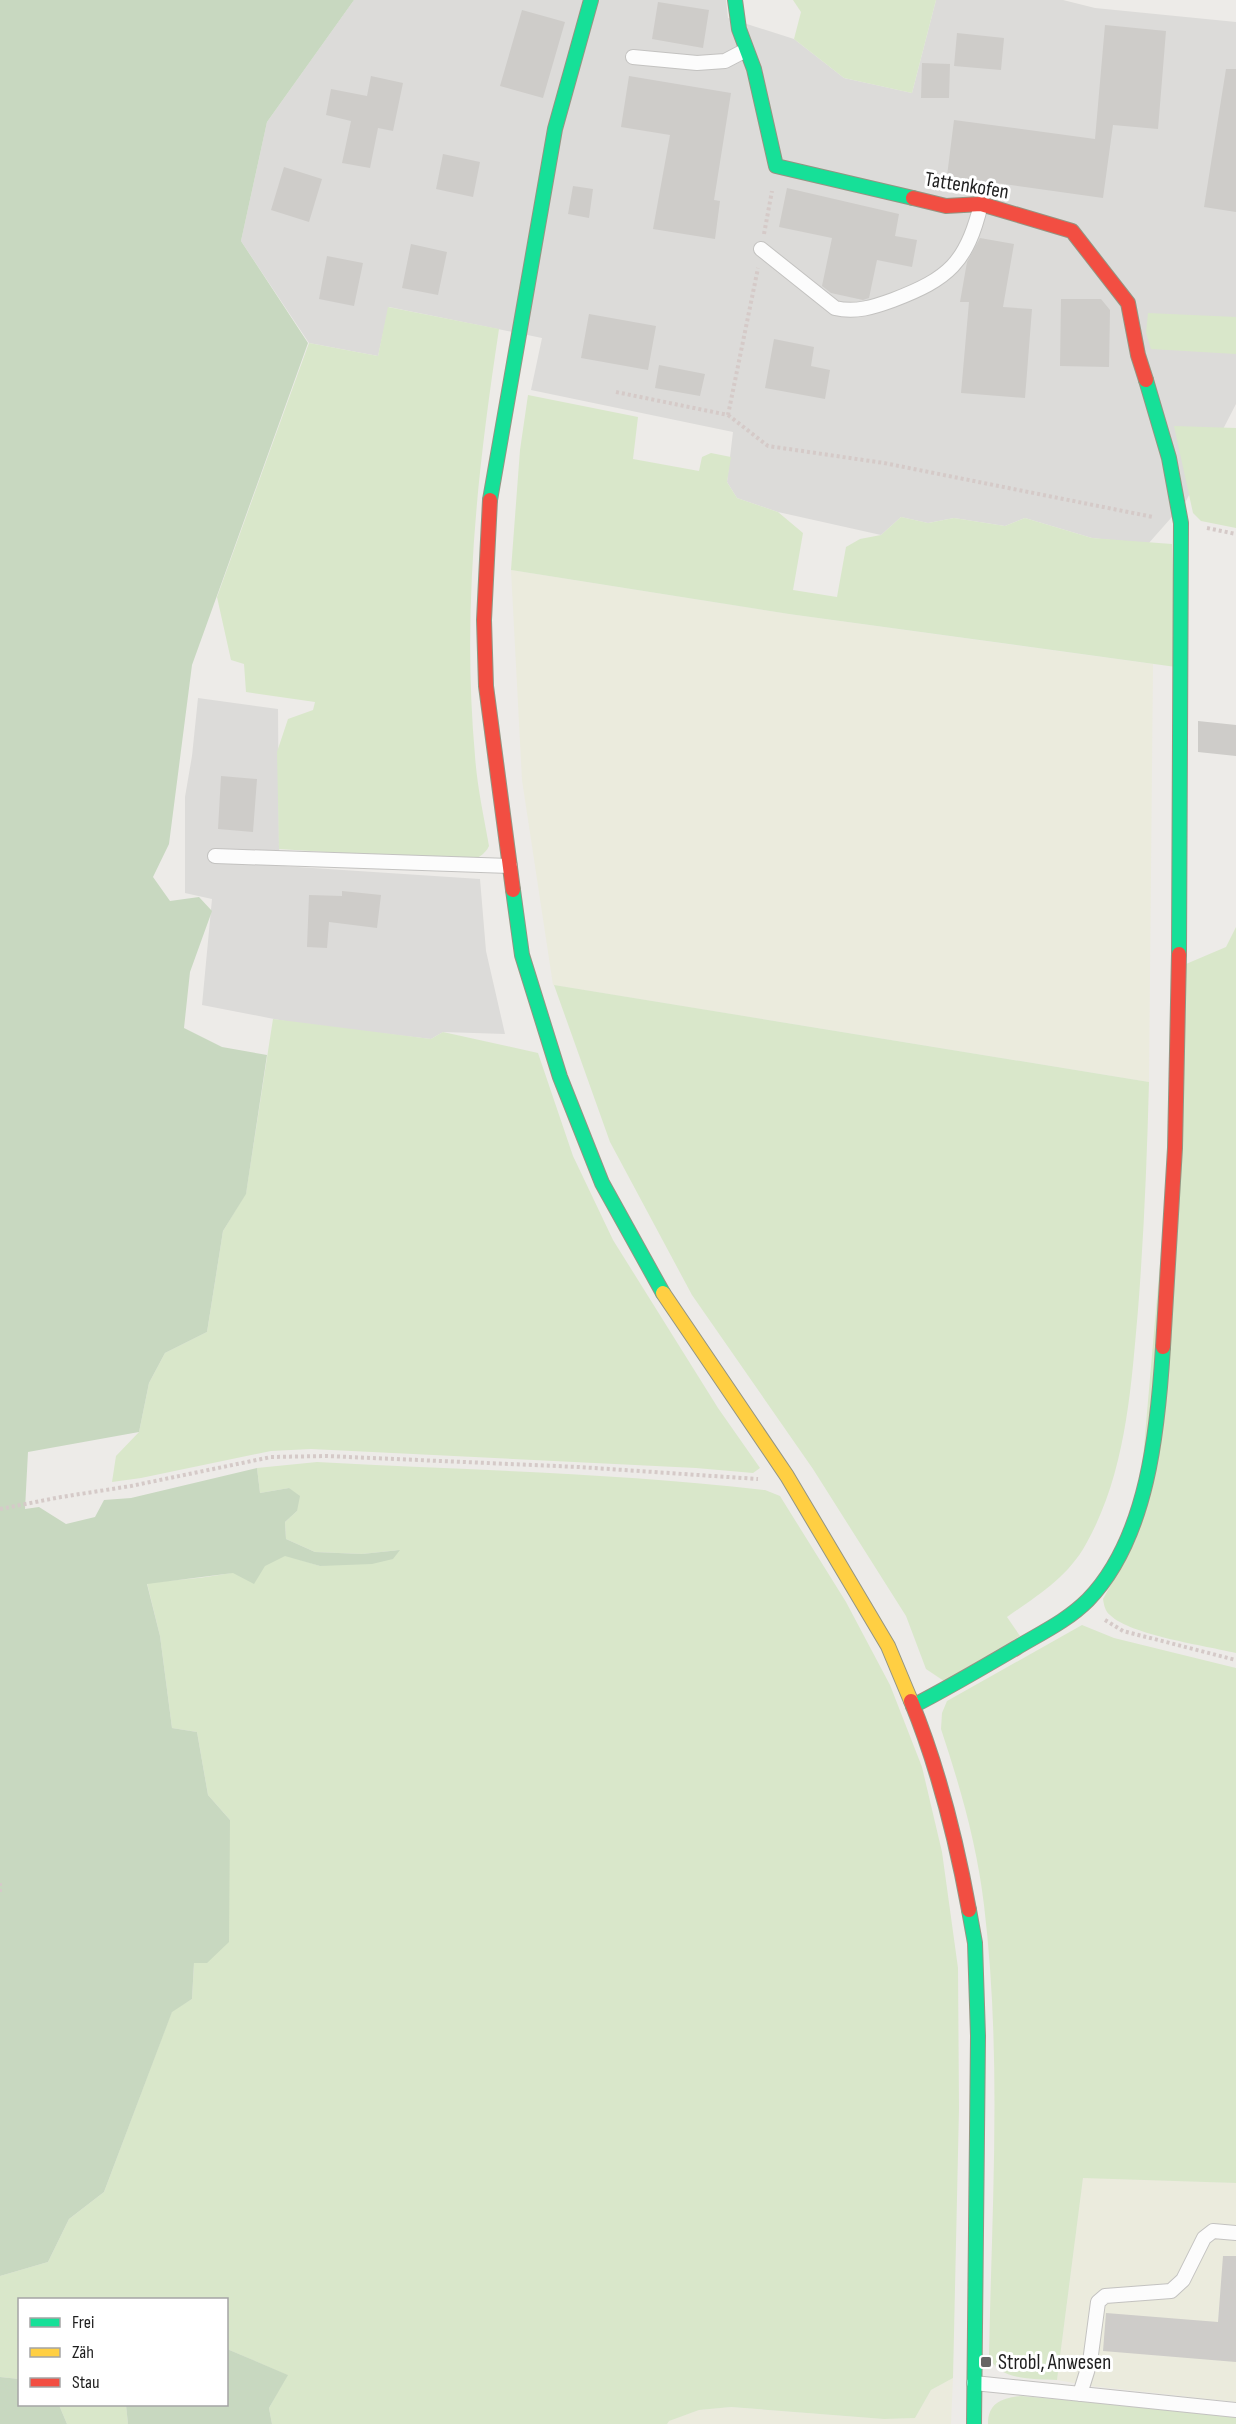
<svg xmlns="http://www.w3.org/2000/svg" width="1236" height="2424" viewBox="0 0 1236 2424" font-family="'Sofia Sans Condensed',sans-serif">
<style>
.residential{fill:#dcdbd9}
.farmland{fill:#ebebdd}
.grass{fill:#d9e7ca}
.forest{fill:#c8d8c0}
.building{fill:#ceccc9}
.lines{fill:none;stroke-linecap:round;stroke-linejoin:round}
.lane-casing{stroke:#c3c2c0;stroke-width:16}
.fast-casing{stroke:#939582;stroke-width:16}
.slow-casing{stroke:#939582;stroke-width:16}
.jam-casing{stroke:#939582;stroke-width:16}
.path{stroke:#d5cac8;stroke-width:4;stroke-dasharray:3 3;stroke-linecap:butt}
.lane{stroke:#fcfcfc;stroke-width:14}
.fast{stroke:#16e098;stroke-width:14}
.slow{stroke:#ffcf43;stroke-width:14}
.jam{stroke:#f24e42;stroke-width:14}
.poi-dot{fill:#676665;stroke:#fff;stroke-width:2}
.labels{text-anchor:middle;stroke-width:6;stroke-linejoin:round;paint-order:stroke}
.street-label{font-size:21px;fill:#1f1f1f;stroke:#fff}
.poi-label{font-size:21px;fill:#1f1f1f;stroke:#fff;text-anchor:start}
</style>
<rect width="100%" height="100%" fill="#edebe8"/>
<path class="residential" d="M354,0H726L728,18L794,39L844,78L912,93L936,0H1063L1095,8L1236,22V404L1186,501L1148,544L1092,538L1025,518L1005,526L954,518L928,523L901,517L881,535L778,512L737,498L727,482L733,432L531,390L542,338L389,307L378,356L309,343L241,241L267,122Z
M198,698L278,709L279,848L282,866L480,879L486,951L505,1034L443,1032L431,1039L300,1024L202,1005L212,899L185,893V797L192,756Z"/>
<path class="farmland" d="M511,570L789,614L1153,664L1149,1082L553,985L522,780Z
M1083,2177L1236,2183V2402L1090,2386L1057,2380Z
M953,2378L951,2424H667L668,2421L699,2410L731,2407L884,2419L915,2418L931,2390Z"/>
<path class="grass" d="M793,0H936L912,93L844,78L794,39L801,12Z
M388,307L499,329C477,474 462,610 475,756C477,786 484,817 489,846C485,855 476,859 468,861L279,849L277,752L288,719L313,710L315,702L246,692L244,664L231,660L217,597L309,343L378,356Z
M1148,313L1236,317V354L1151,349L1146,333Z
M528,395L638,417L633,459L699,471L702,457L711,453L731,457L727,482L737,498L778,512L803,533L793,590L837,597L846,547L860,539L881,535L901,517L928,523L954,518L1005,526L1025,518L1092,538L1172,544L1176,667L789,614L511,570L520,450Z
M1174,426L1236,428V528L1201,521L1193,513Z
M1236,927V1653C1207,1646 1130,1635 1110,1615C1105,1611 1104,1605 1103,1599L1136,1539L1186,964L1226,947Z
M554,985L1149,1082C1147,1158 1144,1234 1138,1310C1131,1389 1126,1473 1086,1544C1068,1577 1037,1596 1007,1617L1020,1636L944,1681L926,1669L906,1616L813,1469L692,1295L610,1142Z
M273,1019L431,1039L443,1032L538,1053L573,1156L613,1240L718,1408L760,1468L753,1473L696,1468L311,1449L271,1451L141,1478L112,1482L116,1456L139,1432L149,1383L165,1353L207,1332L223,1231L246,1193Z
M317,1462C466,1470 616,1473 765,1490L780,1496L846,1602L890,1685L922,1767L942,1852L958,1968L959,2108L953,2378L931,2390L915,2418L884,2419L731,2407L699,2410L669,2421L667,2424H272L269,2408L287,2375L227,2349L226,2300H20L19,2379L0,2377V2276L48,2262L69,2219L104,2192L172,2011L192,1999L194,1963L230,1820L208,1795L197,1732L172,1728L160,1636L147,1583C194,1578 243,1577 285,1555L320,1566L400,1550L362,1554L315,1552L286,1539L285,1522L297,1511L289,1488L260,1493L257,1468Z
M1082,1625L1114,1638L1236,1668V2183L1083,2178L1057,2380C1035,2379 996,2381 989,2355C992,2205 1002,2054 984,1905C977,1845 960,1786 941,1729L942,1713L947,1701Z
M1021,2396L1236,2415V2424H988C988,2403 1002,2398 1021,2396Z
M59,2405H126L128,2424H67Z"/>
<path class="forest" d="M0,0H354L267,122L241,241L308,343L192,665L169,844L153,877L170,901L199,897L212,911L190,972L184,1028L222,1047L267,1055L246,1194L223,1231L207,1332L165,1353L149,1383L139,1432L28,1452L25,1509L39,1507L66,1524L95,1517L104,1500L131,1498L257,1468L260,1493L289,1488L300,1496L297,1511L285,1522L286,1539L315,1552L362,1554L400,1550L393,1559L372,1564L320,1566L285,1556L265,1566L254,1584L233,1573L147,1584L160,1636L172,1728L197,1732L208,1795L230,1820L229,1942L207,1963H194L192,1999L172,2012L104,2192L69,2219L48,2262L0,2276Z
M227,2349L288,2375L269,2408L272,2424H128L126,2405L226,2404Z
M0,2377L19,2379L20,2404L59,2405L67,2424H0Z"/>
<path class="building" d="M658,2L709,10L703,48L652,39Z
M522,10L565,22L543,98L500,86Z
M1105,25L1166,31L1158,129L1113,125L1103,198L947,176L954,120L1095,139Z
M957,33L1004,38L1001,70L954,66Z
M922,63L950,64L949,98H921Z
M1226,69H1236V212L1204,207Z
M371,76L403,83L393,131L378,128L370,168L342,163L351,121L326,115L331,89L367,96Z
M629,76L731,93L714,200L720,201L715,239L653,229L670,135L621,127Z
M443,154L480,162L473,197L436,189Z
M284,167L322,179L309,222L271,210Z
M573,186L593,189L589,218L568,214Z
M787,188L899,214L895,236L917,240L912,267L877,260L869,298L863,300L831,293L822,286L832,238L779,227Z
M980,238L1014,244L1003,307L1032,309L1025,398L961,393L969,302H960L967,262Z
M411,244L447,252L438,295L402,288Z
M327,256L363,263L354,306L319,299Z
M1061,299H1101L1110,310L1109,367L1060,366Z
M589,314L656,326L648,370L581,358Z
M774,339L814,347L811,366L830,370L825,399L765,388Z
M659,365L705,374L700,396L655,388Z
M1198,721L1236,725V756L1198,752Z
M221,776L257,779L253,832L218,829Z
M342,891L381,895L377,928L329,922L327,948L307,947L309,895L342,896Z
M1223,2256H1236V2362L1103,2351L1106,2313L1218,2322Z"/>
<g class="lines">
<g class="lane-casing">
<path id="lane" d="M633,57L697,63L725,61L746,50
M761,249L835,308C855,313 874,307 893,300C948,279 967,263 981,204
M215,856L510,866
M974,2383L1236,2410
M1080,2394L1090,2362L1098,2302L1105,2296L1171,2291L1183,2280L1204,2238L1213,2231L1236,2233"/>
</g>
<g class="fast-casing">
<path id="fast" d="M735,0L739,29L754,69L776,166L913,198
M1146,380L1169,458L1181,523L1179,954
M490,500L555,129L591,0
M513,890L522,955L560,1077L602,1183L663,1293
M913,1706C948,1688 982,1668 1016,1648C1041,1633 1067,1621 1088,1600C1148,1538 1158,1429 1163,1347
M969,1910L975,1943L978,2036L974,2424"/>
</g>
<g class="slow-casing">
<path id="slow" d="M663,1293L787,1476L888,1646L911,1701"/>
</g>
<g class="jam-casing">
<path id="jam" d="M913,198L946,206L981,204L1072,231L1128,303L1138,355L1146,380
M490,500L484,620L486,686L513,890
M1163,1347L1175,1148L1179,954
M911,1701C939,1769 956,1839 969,1910"/>
</g>
<path class="path" d="M764,234L772,191
M616,392L728,415L758,268
M728,415L768,446L884,463L1153,517
M1207,528L1236,534
M0,1509L61,1497L131,1486L271,1457L326,1456L579,1467L758,1479
M1105,1620L1123,1631L1236,1660
M0,1883V1894"/>
<use href="#lane" class="lane"/>
<use href="#fast" class="fast"/>
<use href="#slow" class="slow"/>
<use href="#jam" class="jam"/>
</g>
<rect class="poi-dot" x="980" y="2356" width="12" height="12" rx="3"/>
<g class="labels">
<g class="street-label">
<text transform="translate(967 185) rotate(9)" y="7">Tattenkofen</text>
</g>
<g class="poi-label">
<text x="998" y="2369">Strobl, Anwesen</text>
</g>
</g>
<rect x="18" y="2298" width="210" height="108" fill="#ffffff" stroke="#a5a5a5" stroke-width="1.5"/>
<rect x="30" y="2318" width="30" height="9" fill="#16e098" stroke="#a5a5a5" stroke-width="1.5"/>
<text x="72" y="2328" font-size="18" fill="#1f1f1f">Frei</text>
<rect x="30" y="2348" width="30" height="9" fill="#ffcf43" stroke="#a5a5a5" stroke-width="1.5"/>
<text x="72" y="2358" font-size="18" fill="#1f1f1f">Zäh</text>
<rect x="30" y="2378" width="30" height="9" fill="#f24e42" stroke="#a5a5a5" stroke-width="1.5"/>
<text x="72" y="2388" font-size="18" fill="#1f1f1f">Stau</text>
</svg>
